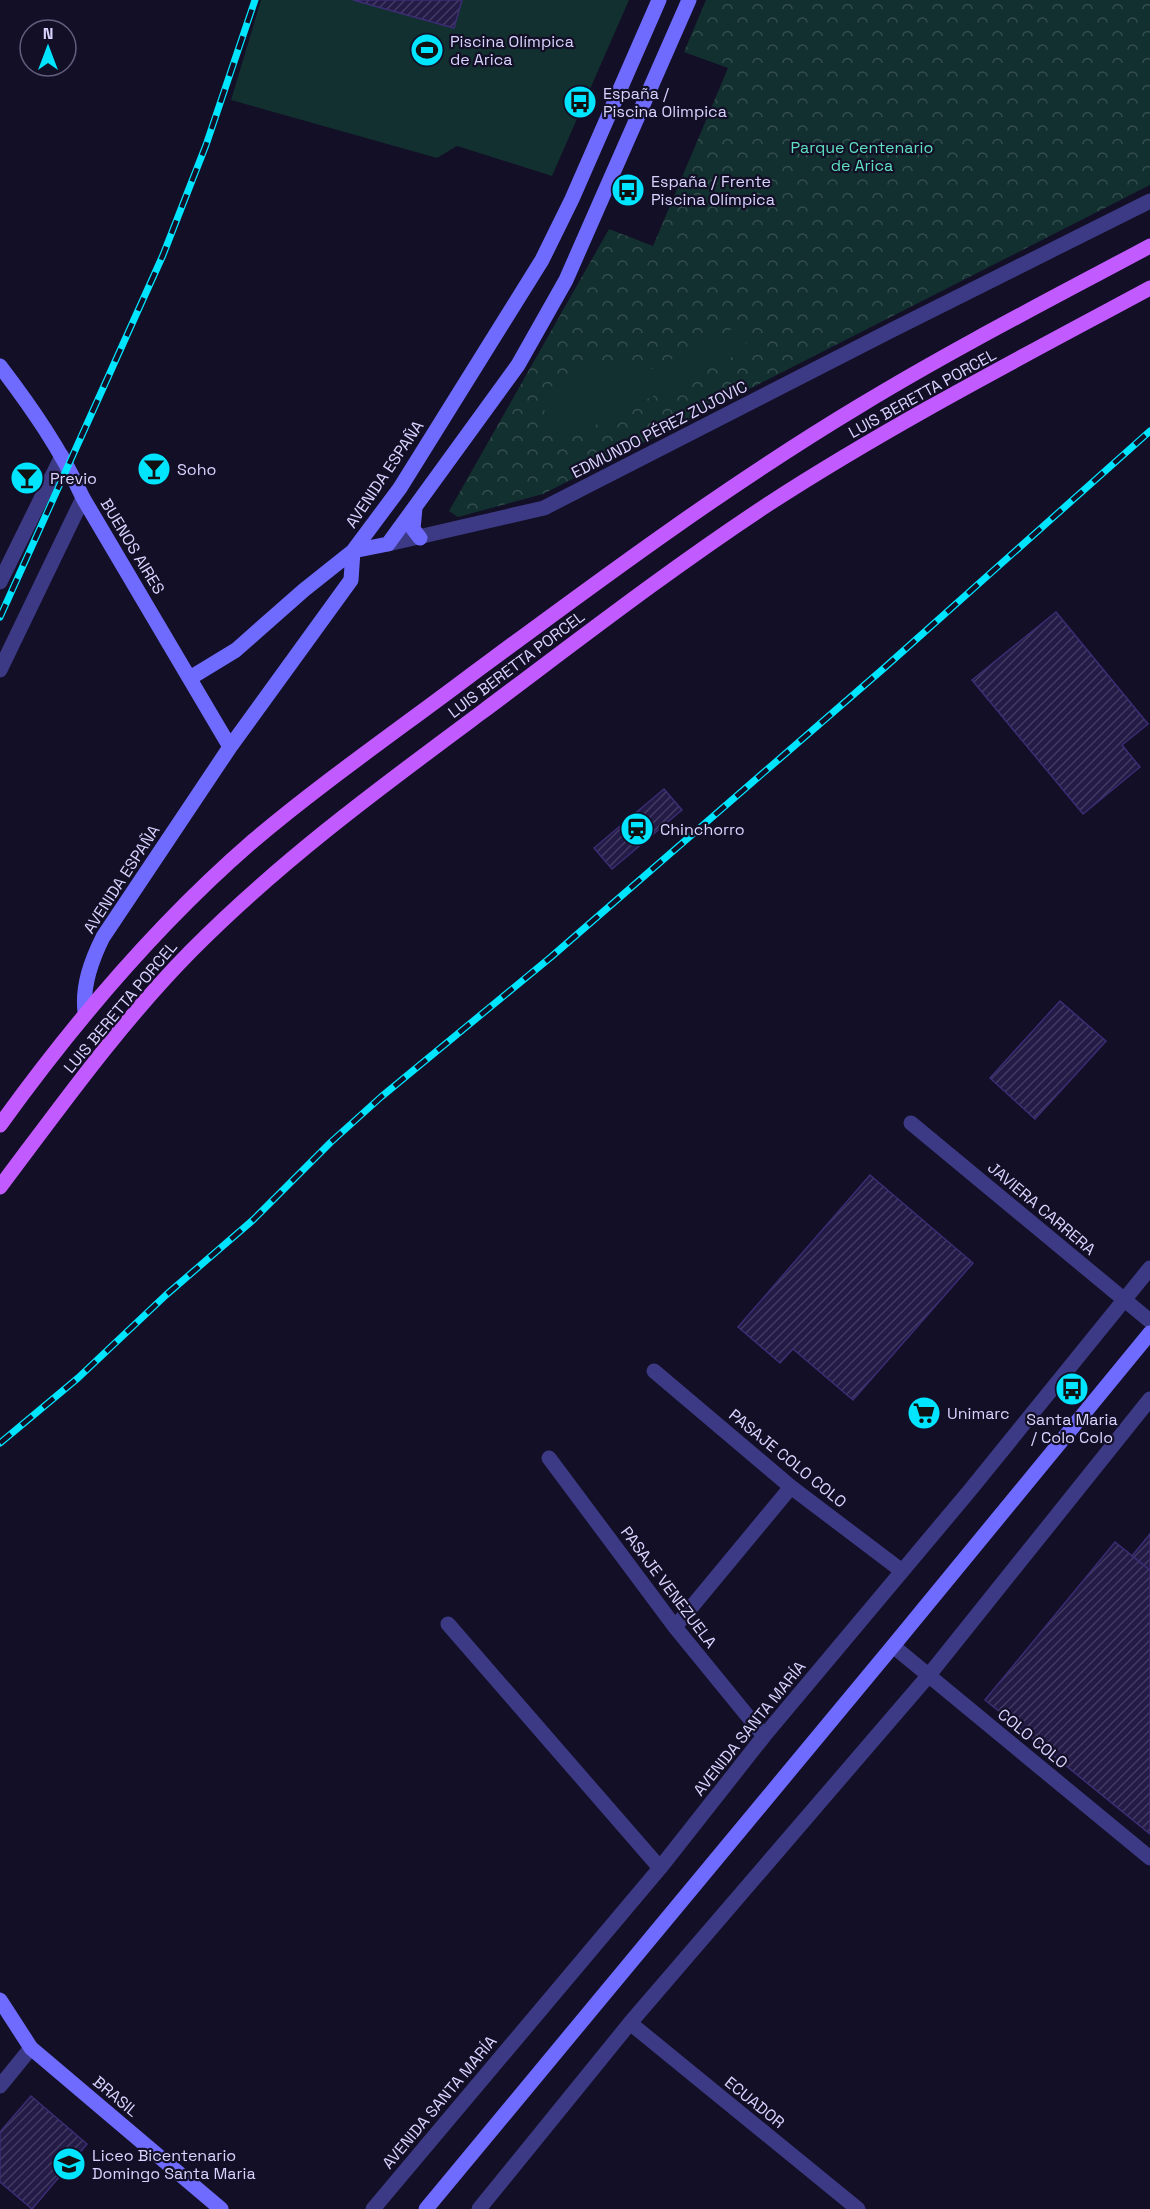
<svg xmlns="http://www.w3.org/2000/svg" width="1150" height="2209" viewBox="0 0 1150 2209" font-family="'Space Grotesk',sans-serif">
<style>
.park{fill:url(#park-crowns)}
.pitch{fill:#12302f}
.building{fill:url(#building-hatch);stroke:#3b2d73;stroke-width:1.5}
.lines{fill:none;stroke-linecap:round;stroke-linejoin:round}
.street{stroke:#3d3a85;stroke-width:15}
.secondary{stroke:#6f6bff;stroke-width:15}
.primary{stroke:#c25bff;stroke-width:15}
.rail-casing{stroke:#00e5ff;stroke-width:7}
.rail{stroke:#130f26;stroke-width:4.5;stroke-dasharray:14;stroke-linecap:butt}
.labels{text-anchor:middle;stroke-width:4.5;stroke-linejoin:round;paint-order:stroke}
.poi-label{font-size:16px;fill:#d9d4ff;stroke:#130f26;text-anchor:start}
.park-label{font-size:16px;fill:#5fe0c0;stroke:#130f26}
.street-label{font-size:16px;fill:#d9d4ff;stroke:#130f26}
</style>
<defs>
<pattern id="park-crowns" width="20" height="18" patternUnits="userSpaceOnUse" patternTransform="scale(1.5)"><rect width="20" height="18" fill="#12302f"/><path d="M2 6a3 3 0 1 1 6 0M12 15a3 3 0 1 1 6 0" fill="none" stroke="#344d4e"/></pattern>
<pattern id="building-hatch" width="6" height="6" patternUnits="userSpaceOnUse" patternTransform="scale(1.5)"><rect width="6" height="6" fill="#241b47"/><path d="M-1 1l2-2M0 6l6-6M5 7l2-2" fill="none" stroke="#433b63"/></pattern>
</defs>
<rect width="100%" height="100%" fill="#130f26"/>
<path class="park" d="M706,0H1150V185L543,494L458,517L449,511L609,229L653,246L728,68L684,52Z"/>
<path class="pitch" d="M261,0H629L552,176L457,146L437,158L231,100Z
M734,328L750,348L561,442L538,398L542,391L596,365L652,369Z"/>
<path class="building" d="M353,0H462L454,28Z
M1056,612L1148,724L1122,745L1140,767L1083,814L972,680Z
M664,789L682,810L612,869L594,848Z
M1060,1001L1106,1041L1035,1119L990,1078Z
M870,1175L973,1263L853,1400L793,1349L780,1363L738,1327Z
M1150,1534V1570L1132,1556Z
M1115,1542L1150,1570V1834L985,1700Z
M31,2096L87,2144L32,2209L0,2182V2132Z"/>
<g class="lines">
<path class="street" d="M388,544L544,508L892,330L1150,201
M0,582L62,456
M0,670L83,498
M911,1123L1150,1321
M654,1371L791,1487L902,1571
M549,1458L675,1627L764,1736
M448,1624L660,1868
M675,1627L791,1487
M893,1646L1150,1858
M630,2023L858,2209
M0,2086L31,2048
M373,2209L660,1868L764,1736L971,1489L1150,1268
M479,2209L630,2023L929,1675L1150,1399"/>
<path class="secondary" d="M0,366C32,408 61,450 83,498L230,747
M415,508L413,529L420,538
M190,678L236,650L304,590L353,551L388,544L518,365L566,280L689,0
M85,1012C82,986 91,961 103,937L230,747L351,580L353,551L400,488L542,260L572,199L659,0
M0,2000L31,2048L221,2209
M426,2209L893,1646L1150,1333"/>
<path class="primary" d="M0,1125C75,1021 156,925 253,841C324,781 401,728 475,672C601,579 726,486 861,405C955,348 1053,298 1150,246
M0,1187C61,1106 120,1023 191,951C280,861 381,787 482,712C577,641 671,568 770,503C892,424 1022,357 1150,288"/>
<g class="rail-casing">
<path id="rail" d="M0,617L163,255L206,145L255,0
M0,1443L78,1378L166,1295L253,1220L331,1142L381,1097L551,957L883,669L1150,431"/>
</g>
<use href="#rail" class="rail"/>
</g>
<defs>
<g id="stadium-disc" transform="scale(1.725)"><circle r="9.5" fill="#00e5ff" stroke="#130f26"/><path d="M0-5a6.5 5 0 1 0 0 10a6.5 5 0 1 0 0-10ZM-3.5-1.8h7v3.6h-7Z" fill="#111"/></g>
<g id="bus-disc" transform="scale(1.725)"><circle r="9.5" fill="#00e5ff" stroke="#130f26"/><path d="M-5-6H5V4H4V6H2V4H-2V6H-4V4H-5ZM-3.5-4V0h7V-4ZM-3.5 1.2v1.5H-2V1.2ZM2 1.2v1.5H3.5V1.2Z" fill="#111"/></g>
<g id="bar-disc" transform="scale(1.725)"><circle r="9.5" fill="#00e5ff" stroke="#130f26"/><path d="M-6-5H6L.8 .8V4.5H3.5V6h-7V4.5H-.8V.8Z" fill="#111"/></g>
<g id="station-disc" transform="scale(1.725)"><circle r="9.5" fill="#00e5ff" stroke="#130f26"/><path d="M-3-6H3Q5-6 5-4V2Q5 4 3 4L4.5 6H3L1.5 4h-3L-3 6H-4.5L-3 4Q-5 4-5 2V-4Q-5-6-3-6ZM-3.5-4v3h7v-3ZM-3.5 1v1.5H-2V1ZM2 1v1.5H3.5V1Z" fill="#111"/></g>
<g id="supermarket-disc" transform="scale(1.725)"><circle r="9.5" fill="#00e5ff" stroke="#130f26"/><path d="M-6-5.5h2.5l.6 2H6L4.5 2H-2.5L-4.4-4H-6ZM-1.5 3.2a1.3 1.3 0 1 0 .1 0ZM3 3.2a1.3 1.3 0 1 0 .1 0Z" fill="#111"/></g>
<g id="school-disc" transform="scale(1.725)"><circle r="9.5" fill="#00e5ff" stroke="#130f26"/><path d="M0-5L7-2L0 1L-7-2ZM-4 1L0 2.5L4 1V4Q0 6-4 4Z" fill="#111"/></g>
</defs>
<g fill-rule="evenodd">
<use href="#stadium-disc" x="427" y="50"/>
<use href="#bus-disc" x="580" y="102"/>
<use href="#bus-disc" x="628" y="190"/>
<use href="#bar-disc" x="154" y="469"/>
<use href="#bar-disc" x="27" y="478"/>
<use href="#station-disc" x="637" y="829"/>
<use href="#bus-disc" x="1072" y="1389"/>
<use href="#supermarket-disc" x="924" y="1413"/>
<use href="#school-disc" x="69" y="2164"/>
</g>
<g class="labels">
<g class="poi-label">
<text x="450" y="47">Piscina Olímpica<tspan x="450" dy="18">de Arica</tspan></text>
<text x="603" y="99">España /<tspan x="603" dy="18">Piscina Olimpica</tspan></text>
<text x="651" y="187">España / Frente<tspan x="651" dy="18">Piscina Olímpica</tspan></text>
<text x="177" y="475">Soho</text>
<text x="50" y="484">Previo</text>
<text x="660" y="835">Chinchorro</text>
<text x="947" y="1419">Unimarc</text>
<text x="1072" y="1425" text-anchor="middle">Santa Maria<tspan x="1072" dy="18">/ Colo Colo</tspan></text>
<text x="92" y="2161">Liceo Bicentenario<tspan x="92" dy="18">Domingo Santa Maria</tspan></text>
</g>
<g class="park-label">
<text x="862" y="153">Parque Centenario<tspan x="862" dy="18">de Arica</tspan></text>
</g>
<g class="street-label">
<text transform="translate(922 393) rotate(-29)" y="6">LUIS BERETTA PORCEL</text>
<text transform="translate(659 429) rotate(-27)" y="6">EDMUNDO PÉREZ ZUJOVIC</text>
<text transform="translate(384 474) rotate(-56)" y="6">AVENIDA ESPAÑA</text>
<text transform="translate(133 546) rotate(59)" y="6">BUENOS AIRES</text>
<text transform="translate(516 664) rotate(-37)" y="6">LUIS BERETTA PORCEL</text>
<text transform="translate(121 879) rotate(-57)" y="6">AVENIDA ESPAÑA</text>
<text transform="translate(120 1007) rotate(-50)" y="6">LUIS BERETTA PORCEL</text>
<text transform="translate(1042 1208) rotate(40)" y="6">JAVIERA CARRERA</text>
<text transform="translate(788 1458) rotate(39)" y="6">PASAJE COLO COLO</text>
<text transform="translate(669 1587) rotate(53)" y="6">PASAJE VENEZUELA</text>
<text transform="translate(749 1728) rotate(-51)" y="6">AVENIDA SANTA MARÍA</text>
<text transform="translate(1033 1738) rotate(39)" y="6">COLO COLO</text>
<text transform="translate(116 2096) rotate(40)" y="6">BRASIL</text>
<text transform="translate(439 2102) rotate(-50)" y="6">AVENIDA SANTA MARÍA</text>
<text transform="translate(755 2102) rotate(39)" y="6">ECUADOR</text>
</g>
</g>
<g transform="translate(48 48)"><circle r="28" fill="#130f26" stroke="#625e7d" stroke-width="1.5"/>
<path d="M0-4.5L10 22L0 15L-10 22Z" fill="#00e5ff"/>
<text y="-9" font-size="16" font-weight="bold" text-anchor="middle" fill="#d9d4ff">N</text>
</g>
</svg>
